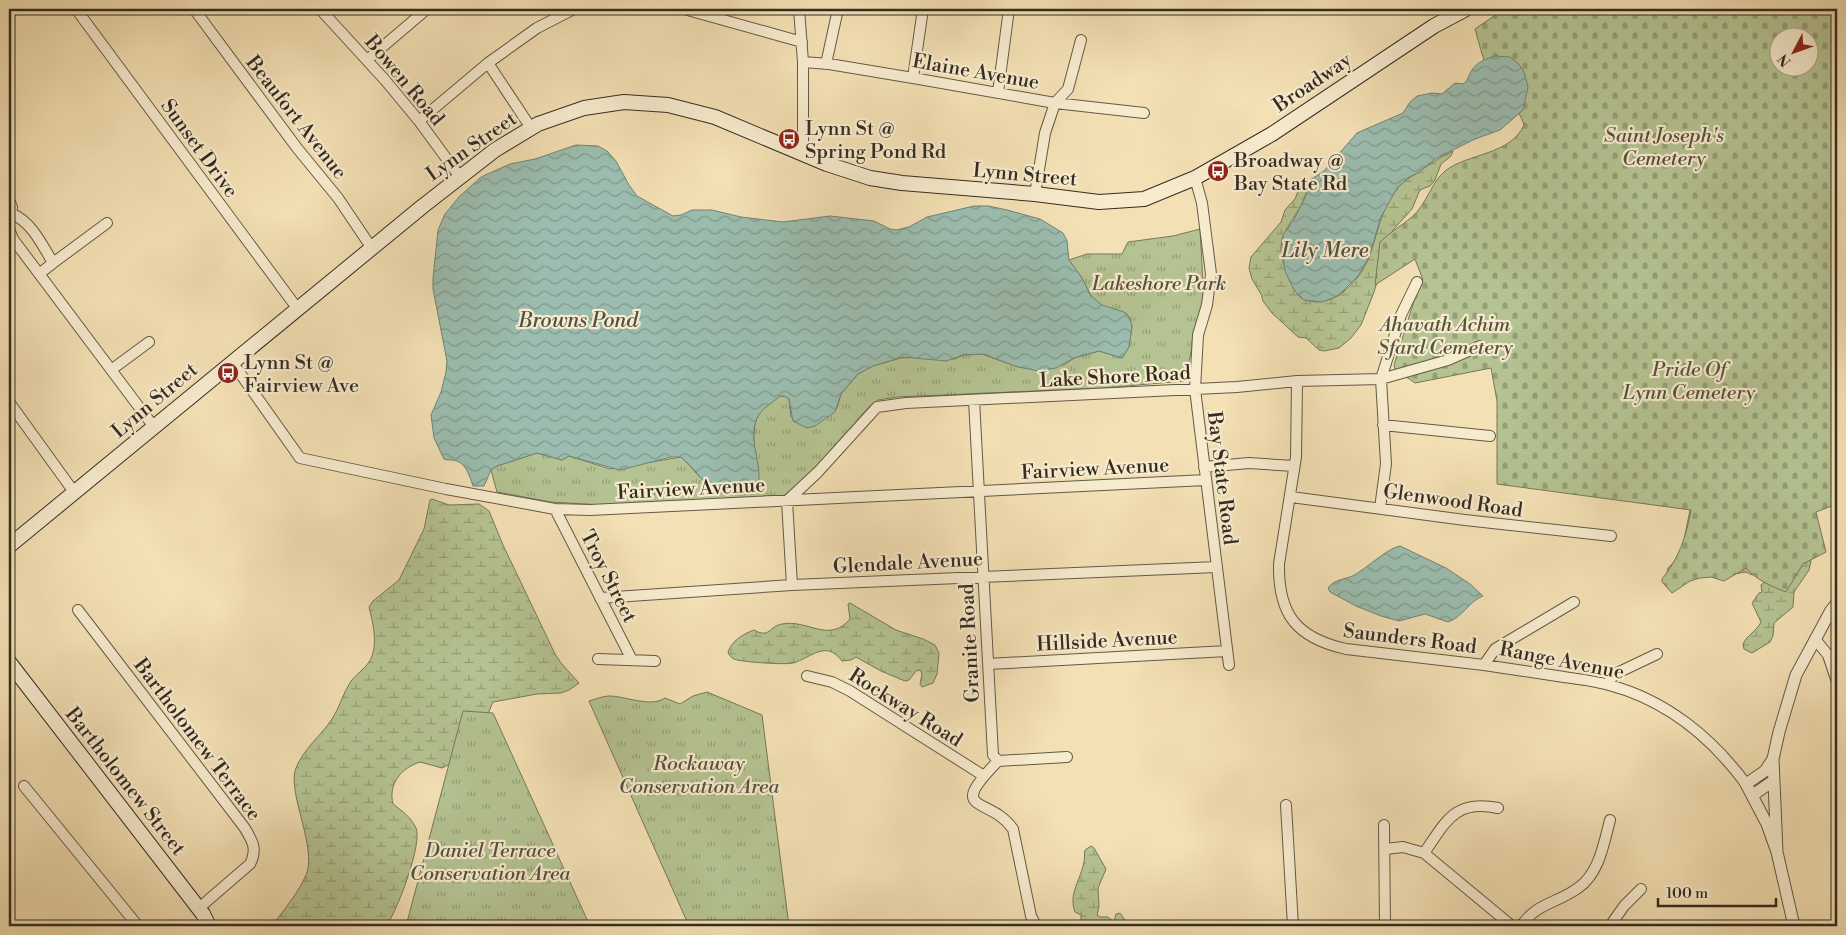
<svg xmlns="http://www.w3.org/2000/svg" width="1846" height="935" viewBox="0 0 1846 935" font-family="'Libre Bodoni',serif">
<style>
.wetland{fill:url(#wetland-marsh);stroke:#75785a}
.cemetery{fill:url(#cemetery-stones);stroke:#75785a;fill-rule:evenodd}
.park{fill:url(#park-tufts);stroke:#75785a}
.water{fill:url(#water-waves);stroke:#728376}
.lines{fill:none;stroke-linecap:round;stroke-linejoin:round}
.minor-casing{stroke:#645946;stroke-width:12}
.tertiary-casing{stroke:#645946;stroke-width:13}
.secondary-casing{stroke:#352c21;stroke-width:16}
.minor{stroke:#f7ebce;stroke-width:10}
.tertiary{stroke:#f7ebce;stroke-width:11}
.secondary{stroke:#f7ebce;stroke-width:14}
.labels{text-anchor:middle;stroke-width:4.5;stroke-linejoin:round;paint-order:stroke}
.street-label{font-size:20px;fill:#352c21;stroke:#f7ebce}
.poi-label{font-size:20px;fill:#352c21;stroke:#f7ebce;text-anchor:start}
.park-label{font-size:20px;font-style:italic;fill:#55523d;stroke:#f7ebce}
.water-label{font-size:21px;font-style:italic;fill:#4e5044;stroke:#f7ebce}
</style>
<defs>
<pattern id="wetland-marsh" width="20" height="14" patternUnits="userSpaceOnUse" patternTransform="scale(1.25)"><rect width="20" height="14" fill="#b5c392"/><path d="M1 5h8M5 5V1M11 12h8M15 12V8" fill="none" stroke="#949f77"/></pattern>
<pattern id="cemetery-stones" width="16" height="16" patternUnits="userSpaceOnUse" patternTransform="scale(1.25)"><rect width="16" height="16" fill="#b5c392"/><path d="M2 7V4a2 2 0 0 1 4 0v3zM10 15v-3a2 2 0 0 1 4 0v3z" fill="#949f77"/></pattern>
<pattern id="park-tufts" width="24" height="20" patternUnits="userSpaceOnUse" patternTransform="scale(1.25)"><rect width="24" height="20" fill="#b5c392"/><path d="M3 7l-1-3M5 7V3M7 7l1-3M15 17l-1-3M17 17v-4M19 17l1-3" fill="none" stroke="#949f77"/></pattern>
<pattern id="water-waves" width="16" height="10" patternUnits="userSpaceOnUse" patternTransform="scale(1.25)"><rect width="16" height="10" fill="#9bbdaf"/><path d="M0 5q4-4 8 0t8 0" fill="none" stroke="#7f9a8e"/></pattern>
</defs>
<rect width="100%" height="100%" fill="#f3e0b4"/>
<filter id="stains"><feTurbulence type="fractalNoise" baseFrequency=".004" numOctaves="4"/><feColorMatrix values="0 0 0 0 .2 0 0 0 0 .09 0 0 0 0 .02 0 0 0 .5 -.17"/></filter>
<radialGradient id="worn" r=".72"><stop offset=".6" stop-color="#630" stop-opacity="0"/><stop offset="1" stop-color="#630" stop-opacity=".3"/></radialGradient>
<path class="wetland" d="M1453,151L1451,156L1441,164L1435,180L1430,186L1422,189L1419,192L1412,209L1393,230L1374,292L1361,325L1351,338L1339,348L1324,351L1319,350L1306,338L1298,337L1272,313L1263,301L1261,294L1252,279L1249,268L1251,257L1281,222L1285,210L1295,199L1300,186L1307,182C1308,202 1292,217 1284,234C1275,251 1289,284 1301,298C1329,313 1360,282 1369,257C1378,233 1380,212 1396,190C1402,181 1412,177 1420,171C1431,163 1441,157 1453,151Z
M432,499L449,505L479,504L489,511L503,545L555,654L561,663L579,683L569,690L561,693L537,694L493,702L480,732L452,763L442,768L420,762C401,768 388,784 393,804C403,812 410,816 416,828C423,843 396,914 386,926H272C282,912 305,885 308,868C313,839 287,789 296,768C304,748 321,736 332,719C340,707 343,693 351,681C356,674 364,670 369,662C379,647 373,623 369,607L373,601L399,580L424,529L430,500Z
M1690,510L1809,558L1811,561L1809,570L1794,592L1793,607L1774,623L1773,636L1770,642L1752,653L1744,649L1743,644C1747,635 1757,631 1761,622L1752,603L1759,593L1762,592L1761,585L1764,582L1755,574L1752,575L1746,572L1734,574L1667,573L1668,568L1681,555Z
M850,603L896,630L923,639L935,645L939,653L937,674L933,683L922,687L920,684L922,674L920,670L916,671L909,680L905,681L881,671L856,657L851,660L842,661C826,639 811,658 793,663C786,665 740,662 734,659C731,657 730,656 728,653C730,642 743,634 754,630C770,639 769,626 782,624C808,619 829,644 850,619L848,604Z
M1091,846L1094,848L1106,869L1098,888L1099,906L1097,915L1100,917H1108L1114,922L1116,914L1120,913L1129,926H1084L1081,923V915L1075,912C1068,894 1081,879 1084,862C1085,858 1084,854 1085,850Z"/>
<path class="cemetery" d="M1504,9H1837V504L1816,512L1826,552L1803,564L1786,592C1770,586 1757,580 1746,568L1724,581L1711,577L1700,578L1690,581L1672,593L1662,582V579C1679,558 1686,537 1691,510L1497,484V401L1491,368L1415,383L1395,369L1394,365L1414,301L1423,280L1415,259L1375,285L1380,242C1390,232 1403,225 1413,216C1427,203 1431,183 1445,171C1468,153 1511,155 1524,125C1519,106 1502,97 1492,81C1486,70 1479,43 1475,29ZM1778,38H1808V68H1778Z"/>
<path class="park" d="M1200,229L1204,300L1184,381L1103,388L897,397L878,400L868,408C845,433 808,485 779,498L601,505L551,502L497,492L491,470L497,466L537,453L562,460L569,456L610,469L681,457C692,467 708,490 722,493C728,495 736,493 742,491C749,490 754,488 759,483C757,463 747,426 762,410C766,405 774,401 780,396H784L789,399L791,417L822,421L837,408L841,394L858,374L873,366L904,357L955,359L963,355L982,354L1018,367L1064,365L1074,358L1099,351L1122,358L1129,347L1132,326L1129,317L1126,313L1102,306L1095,300L1091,296L1082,278L1069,260L1087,254H1122L1128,242L1173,236Z
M707,692L762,715L789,926H689L589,701C596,699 603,696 609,696C626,696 650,708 665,698L680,704L693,696Z
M463,711L493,713L590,926H406Z"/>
<path class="water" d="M1496,56L1510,57L1518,63L1524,72L1528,87L1523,110L1500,130L1475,139L1435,159L1418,173L1409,177L1397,188L1381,217L1369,257L1358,276L1338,296L1322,302L1304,300L1294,290L1285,271L1282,249L1283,235L1293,221L1307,194V182L1324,171L1357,133L1403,113L1410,102L1417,96L1432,93L1442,94L1455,83L1463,84C1469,80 1468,75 1472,70C1477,62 1487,58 1496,56Z
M576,145L598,146L607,151L616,161L629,185L637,196L673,216L681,215L692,210H712L741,217L783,222L830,216L874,221L890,229L896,230L909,227L927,217L974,206H989L1007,210L1040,219L1063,233L1067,241L1069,260L1082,278L1091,296L1102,305L1124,312L1129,317L1132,326L1129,347L1122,358L1099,351L1074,358L1056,368L1039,371L1018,367L982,354L964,355L946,361L903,357L873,366L858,374L841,394L835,412L815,426L807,428L793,421L789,399L784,396H780C770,405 758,410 755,424C750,442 760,460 759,478C759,486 754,488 747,490C709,501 705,477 681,457H671L620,470L569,456L562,460L558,459L537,453L497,466L491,470L484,486H473C470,477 466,464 457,461C452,459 449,461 444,459L434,438L431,415L441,392L446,372L447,361L433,289V278L438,230L445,214L459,197L481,177L510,164L535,159Z
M1400,546L1446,568L1470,584L1483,596C1469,601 1463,617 1448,622L1425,614L1399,621L1381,616L1356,606L1330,592L1328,588C1335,578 1347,580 1356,574C1368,567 1388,548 1400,546Z"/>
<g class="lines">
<g class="minor-casing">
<path id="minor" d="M76,9L297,308
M194,9L297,148L338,198L371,247
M320,9L385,80L419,121L460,177
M684,9L802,42
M799,9L803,62V153
M367,60L427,9
M803,62L829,64L913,78L1055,103L1144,113
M488,63L531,128
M826,64L838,9
M913,78L923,9
M998,92L1009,9
M419,121L488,63L537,28L574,9H578
M1195,178L1202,203L1211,274L1207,305L1198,335L1195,389L1229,665
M1035,194L1045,133L1055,103L1068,89L1081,40
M9,200L12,207L10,219
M12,214C31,221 43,246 53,263L39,274
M9,229L13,239L154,427
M53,263L107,223
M232,362L300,458L446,489L555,509L590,510L1206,480
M111,370L149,342
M1297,381L1296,457L1279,564C1278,615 1297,638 1346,649L1484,665L1495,649L1574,602
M974,400L993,755L998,761C945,815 989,795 1013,829L1031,916L1036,926
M9,402L74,492
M1383,425L1490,436
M1204,467L1249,463L1294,466
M1291,497L1465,520L1611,536
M1380,508L1386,464L1381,379L1401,315L1417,282
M555,509L632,660
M792,585L787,501L818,472L877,407L906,403L1237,387L1297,381L1381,379L1448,360L1480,346
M600,598L792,585L1217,567
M78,610L244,827C252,840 258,849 250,864L199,908
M1815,639L1828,655L1837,682
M598,659L655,661
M988,664L1227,651
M1484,665C1511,669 1537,673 1564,677C1579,679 1595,681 1609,685C1666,700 1712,738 1746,784
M807,676L832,682L850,691L984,776
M1607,684L1615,674L1657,654
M998,761L1067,757
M24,786L138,926
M1286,805L1293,926
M1384,825L1385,926
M1385,849L1403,847L1424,853L1512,926
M1424,853C1446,822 1454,799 1498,808
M1521,926C1538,902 1556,904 1578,888C1599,874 1604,843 1610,820
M1610,926L1624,906L1641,889"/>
</g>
<g class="tertiary-casing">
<path id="tertiary" d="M1773,759L1765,771L1746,784L1767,824L1777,852L1794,926
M1753,795L1773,781
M1777,852L1773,759L1779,732L1796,675L1830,612L1837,603"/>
</g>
<g class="secondary-casing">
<path id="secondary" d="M9,546L423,206L495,150L538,124L584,108L624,102L668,105L715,117L827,164L870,178L902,183L1035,194L1099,202L1144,199L1195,178L1272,134L1434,26L1466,9
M9,662L203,914L209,926"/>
</g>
<use href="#minor" class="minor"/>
<use href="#tertiary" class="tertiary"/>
<use href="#secondary" class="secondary"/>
</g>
<defs>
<g id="bus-disc" transform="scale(1.125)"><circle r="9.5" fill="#8f2418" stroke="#f7ebce"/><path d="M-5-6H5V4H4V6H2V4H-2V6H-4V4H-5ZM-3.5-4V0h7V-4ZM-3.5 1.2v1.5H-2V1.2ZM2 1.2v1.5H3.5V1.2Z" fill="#fff"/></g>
</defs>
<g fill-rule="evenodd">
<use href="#bus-disc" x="789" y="139"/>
<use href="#bus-disc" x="1218" y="171"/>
<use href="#bus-disc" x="228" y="373"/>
</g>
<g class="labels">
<g class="street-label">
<text transform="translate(976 71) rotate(10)" y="7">Elaine Avenue</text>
<text transform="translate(405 80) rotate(50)" y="7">Bowen Road</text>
<text transform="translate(1312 82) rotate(-34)" y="7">Broadway</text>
<text transform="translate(297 117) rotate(52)" y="7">Beaufort Avenue</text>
<text transform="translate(471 146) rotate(-35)" y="7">Lynn Street</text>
<text transform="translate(200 148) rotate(54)" y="7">Sunset Drive</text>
<text transform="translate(1025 174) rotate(5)" y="7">Lynn Street</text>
<text transform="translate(1115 376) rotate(-3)" y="7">Lake Shore Road</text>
<text transform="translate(154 400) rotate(-40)" y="7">Lynn Street</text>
<text transform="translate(1095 468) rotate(-3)" y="7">Fairview Avenue</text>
<text transform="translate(1223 478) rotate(83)" y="7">Bay State Road</text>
<text transform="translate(691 488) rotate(-3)" y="7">Fairview Avenue</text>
<text transform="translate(1453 500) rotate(8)" y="7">Glenwood Road</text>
<text transform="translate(908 562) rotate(-3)" y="7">Glendale Avenue</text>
<text transform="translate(609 576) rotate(63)" y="7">Troy Street</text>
<text transform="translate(1410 638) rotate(7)" y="7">Saunders Road</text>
<text transform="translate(1107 640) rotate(-3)" y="7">Hillside Avenue</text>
<text transform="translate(969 643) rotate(-93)" y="7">Granite Road</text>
<text transform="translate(1562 660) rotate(11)" y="7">Range Avenue</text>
<text transform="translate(906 707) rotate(32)" y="7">Rockway Road</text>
<text transform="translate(198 739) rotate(53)" y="7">Bartholomew Terrace</text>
<text transform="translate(126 781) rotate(52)" y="7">Bartholomew Street</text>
</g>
<g class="poi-label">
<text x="805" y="135">Lynn St @<tspan x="805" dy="23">Spring Pond Rd</tspan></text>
<text x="1234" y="167">Broadway @<tspan x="1234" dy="23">Bay State Rd</tspan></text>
<text x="244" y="369">Lynn St @<tspan x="244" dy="23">Fairview Ave</tspan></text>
</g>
<g class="park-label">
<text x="1664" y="142">Saint Joseph's<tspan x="1664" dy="23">Cemetery</tspan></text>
<text x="1159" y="290">Lakeshore Park</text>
<text x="1445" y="331">Ahavath Achim<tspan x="1445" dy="23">Sfard Cemetery</tspan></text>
<text x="1689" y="376">Pride Of<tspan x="1689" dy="23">Lynn Cemetery</tspan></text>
<text x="699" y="770">Rockaway<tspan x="699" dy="23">Conservation Area</tspan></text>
<text x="490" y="857">Daniel Terrace<tspan x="490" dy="23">Conservation Area</tspan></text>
</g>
<g class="water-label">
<text x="1325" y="257">Lily Mere</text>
<text x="578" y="327">Browns Pond</text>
</g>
</g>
<rect width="1846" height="935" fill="none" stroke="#f3e0b4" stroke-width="30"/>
<rect x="10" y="10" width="1826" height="915" fill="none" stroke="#352c21" stroke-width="2.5"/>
<rect x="15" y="15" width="1816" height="905" fill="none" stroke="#352c21"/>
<g transform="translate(1794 52) rotate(229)"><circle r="24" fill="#f7ebce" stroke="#a99f89"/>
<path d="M0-4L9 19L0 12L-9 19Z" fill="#8f2418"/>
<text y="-8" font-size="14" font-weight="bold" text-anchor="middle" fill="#352c21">N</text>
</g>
<path d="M1658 898v8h118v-8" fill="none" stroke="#352c21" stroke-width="2.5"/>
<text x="1666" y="898" font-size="15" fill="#352c21" stroke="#f7ebce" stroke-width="4" paint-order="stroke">100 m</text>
<rect width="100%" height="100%" filter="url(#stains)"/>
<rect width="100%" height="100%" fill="url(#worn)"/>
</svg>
